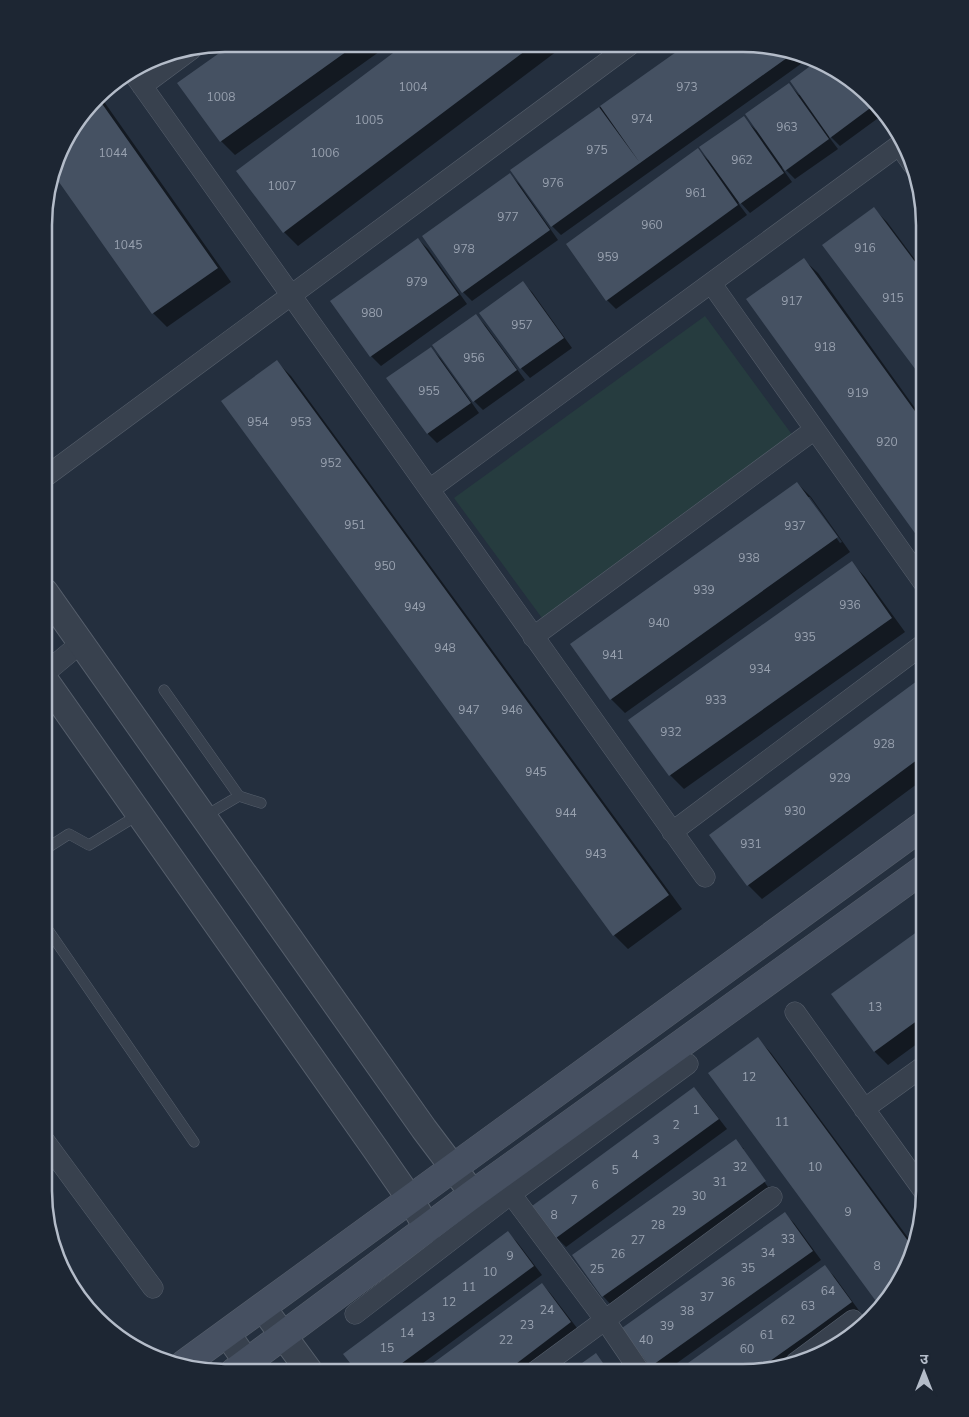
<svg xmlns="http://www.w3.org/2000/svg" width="969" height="1417" viewBox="0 0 969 1417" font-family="'Nunito Sans','Noto Sans Devanagari',sans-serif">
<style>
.green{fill:#263c3f}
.shadow{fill:#0007;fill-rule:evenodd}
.building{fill:#455162}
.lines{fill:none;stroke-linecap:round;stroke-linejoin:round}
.service-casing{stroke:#565f6c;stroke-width:11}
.minor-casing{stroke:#565f6c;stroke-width:21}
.tertiary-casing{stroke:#565f6c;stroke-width:28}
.secondary-casing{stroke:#565f6c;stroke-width:29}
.service{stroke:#38414e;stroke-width:10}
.minor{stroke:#38414e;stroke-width:20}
.tertiary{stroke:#38414e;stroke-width:26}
.secondary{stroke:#465061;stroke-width:28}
.labels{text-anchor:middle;stroke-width:4;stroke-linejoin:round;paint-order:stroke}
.number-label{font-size:12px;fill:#98a1af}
.rim{fill:none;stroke:#b4bcc9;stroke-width:2.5}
</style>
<rect width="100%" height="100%" fill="#242f3e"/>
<path class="green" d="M705,316L793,436L542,618L454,498Z"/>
<path class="shadow" d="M234,44H390L235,155L221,141L179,83Z
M407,44L565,45L298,246L284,232Z
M687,45H768L805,61L561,235L552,226L512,170Z
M854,81L881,116L840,146L830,136L829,137L838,149L795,179L783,167L782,168L792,182L750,213L740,202L738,203L747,215L616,309L607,300L698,150L708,160L743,118L756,130L789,85L799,95Z
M100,96L231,282L167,327L153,313L55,173L68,135Z
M510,175L519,184L558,240L472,301L463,292Z
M873,208L887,222L925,273V380L824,245Z
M418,239L428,249L467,304L381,366L371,356L332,301Z
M804,260L818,273L925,422V544L748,300Z
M523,283L532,292L572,348L530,378L521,368Z
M476,316L485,325L525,380L483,410L474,401Z
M430,348L440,358L479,413L437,443L428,434L388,378Z
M277,362L291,376L682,909L628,949L614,935Z
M797,483L811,497L850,552L625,713L611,699ZM807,497H810L842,542L840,543Z
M852,563L865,577L905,632L684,789L670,775Z
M925,676V778L762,899L748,885L711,835Z
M925,927V1038L888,1065L874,1051Z
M758,1039L771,1053L912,1243L894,1293L882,1307L710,1073Z
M694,1088L703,1098L727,1129L566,1247L557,1238L533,1206Z
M735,1141L744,1149H741L768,1187L770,1186L774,1191L612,1306L603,1296L574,1255Z
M785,1214L794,1223L821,1260L663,1373H658L651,1366Z
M508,1233L517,1242L542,1275L411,1372H358L345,1354Z
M825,1267L834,1276L860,1312L787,1365L744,1373H676Z
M542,1284L551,1294L580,1332L525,1373L423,1372Z
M595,1354L611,1373H570Z"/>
<path class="building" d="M232,44H357L220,142L177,83Z
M405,44L533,45L283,233L236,171Z
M686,45H768L791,55L640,163L600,106Z
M813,64L854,81L873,106L830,138L790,81Z
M789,83L829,139L785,171L745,114Z
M98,98L218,268L152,314L54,175L68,135Z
M599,107L640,163L551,227L510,170Z
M744,116L784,173L740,204L699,147Z
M698,148L738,205L606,301L566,244Z
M510,173L550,230L462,293L422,236Z
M874,207L925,275V382L822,245Z
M418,238L459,295L370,357L330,301Z
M804,258L925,425V547L746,299Z
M523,281L564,338L520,369L479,313Z
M476,314L517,370L473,402L432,345Z
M431,347L471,403L427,434L386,378Z
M277,360L669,895L613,936L221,401Z
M797,482L838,537L610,700L570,644Z
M852,561L892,618L669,776L628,720Z
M925,675V754L747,886L709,835Z
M925,926V1015L874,1052L831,994Z
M758,1037L911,1245L894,1293L881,1308L708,1073Z
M694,1087L719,1119L556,1238L532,1206Z
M925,1124V1144L915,1131Z
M736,1139L766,1181L602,1297L572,1255Z
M785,1212L813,1251L650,1367L622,1328Z
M508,1231L534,1266L390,1372H357L343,1354Z
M825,1265L852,1302L811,1332L756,1371L744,1373H674Z
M542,1283L571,1322L504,1373L421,1372Z
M596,1353L610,1373H569L575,1368Z"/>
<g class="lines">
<g class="service-casing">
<path id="service" d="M164,690L239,796L261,803
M205,816L239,796
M44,850L69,834L89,845L138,815
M44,924L194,1142"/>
</g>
<g class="minor-casing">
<path id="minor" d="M133,73L705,877
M142,86L192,49
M899,145L913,165
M711,283L925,585
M45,477L630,45
M430,489L902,143
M533,637L814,430
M45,673L81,643
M672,832L925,643
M795,1012L925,1193
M864,1109L925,1065
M44,1140L153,1288
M511,1194L605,1320L641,1373
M355,1314L511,1194L688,1064
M795,1363L853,1320
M533,1373L772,1197"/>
</g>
<g class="tertiary-casing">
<path id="tertiary" d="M45,592L424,1129L473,1194
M45,680L376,1150L410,1199L428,1229
M263,1308L310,1372
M227,1334L254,1372"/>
</g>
<g class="secondary-casing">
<path id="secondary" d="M184,1364L925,824
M234,1372L473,1194L925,868"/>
</g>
<use href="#service" class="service"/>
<use href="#minor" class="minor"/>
<use href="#tertiary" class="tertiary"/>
<use href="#secondary" class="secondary"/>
</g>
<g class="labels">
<g class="number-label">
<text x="413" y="91">1004</text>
<text x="687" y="91">973</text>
<text x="221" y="101">1008</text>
<text x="642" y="123">974</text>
<text x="369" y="124">1005</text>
<text x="787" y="131">963</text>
<text x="597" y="154">975</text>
<text x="113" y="157">1044</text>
<text x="325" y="157">1006</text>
<text x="742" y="164">962</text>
<text x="553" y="187">976</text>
<text x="282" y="190">1007</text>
<text x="696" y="197">961</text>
<text x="508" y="221">977</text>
<text x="652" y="229">960</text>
<text x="128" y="249">1045</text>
<text x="865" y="252">916</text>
<text x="464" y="253">978</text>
<text x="608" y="261">959</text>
<text x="417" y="286">979</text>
<text x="893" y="302">915</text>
<text x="792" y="305">917</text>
<text x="372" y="317">980</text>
<text x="522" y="329">957</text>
<text x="825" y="351">918</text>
<text x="474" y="362">956</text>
<text x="429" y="395">955</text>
<text x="858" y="397">919</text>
<text x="258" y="426">954</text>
<text x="301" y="426">953</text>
<text x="887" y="446">920</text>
<text x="331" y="467">952</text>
<text x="355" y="529">951</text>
<text x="795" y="530">937</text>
<text x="749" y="562">938</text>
<text x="385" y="570">950</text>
<text x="704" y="594">939</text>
<text x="850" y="609">936</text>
<text x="415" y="611">949</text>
<text x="659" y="627">940</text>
<text x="805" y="641">935</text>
<text x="445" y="652">948</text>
<text x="613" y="659">941</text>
<text x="760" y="673">934</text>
<text x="716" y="704">933</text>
<text x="469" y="714">947</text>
<text x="512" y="714">946</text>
<text x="671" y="736">932</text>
<text x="884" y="748">928</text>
<text x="536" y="776">945</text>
<text x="840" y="782">929</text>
<text x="795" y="815">930</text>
<text x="566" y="817">944</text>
<text x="751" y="848">931</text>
<text x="596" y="858">943</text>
<text x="875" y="1011">13</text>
<text x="749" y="1081">12</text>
<text x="696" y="1114">1</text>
<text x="782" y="1126">11</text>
<text x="676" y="1129">2</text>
<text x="656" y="1144">3</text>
<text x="635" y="1159">4</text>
<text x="740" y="1171">32</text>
<text x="815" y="1171">10</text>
<text x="615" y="1174">5</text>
<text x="720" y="1186">31</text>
<text x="595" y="1189">6</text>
<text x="699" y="1200">30</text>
<text x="574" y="1204">7</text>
<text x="679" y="1215">29</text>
<text x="848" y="1216">9</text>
<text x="554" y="1219">8</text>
<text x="658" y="1229">28</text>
<text x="788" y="1243">33</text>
<text x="638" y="1244">27</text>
<text x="768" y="1257">34</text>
<text x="618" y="1258">26</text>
<text x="510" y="1260">9</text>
<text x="877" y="1270">8</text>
<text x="748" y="1272">35</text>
<text x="597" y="1273">25</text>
<text x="490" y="1276">10</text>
<text x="728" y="1286">36</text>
<text x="469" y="1291">11</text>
<text x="828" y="1295">64</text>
<text x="707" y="1301">37</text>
<text x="449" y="1306">12</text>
<text x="808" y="1310">63</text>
<text x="547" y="1314">24</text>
<text x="687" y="1315">38</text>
<text x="428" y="1321">13</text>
<text x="788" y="1324">62</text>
<text x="527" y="1329">23</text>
<text x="667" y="1330">39</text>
<text x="407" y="1337">14</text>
<text x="767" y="1339">61</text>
<text x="506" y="1344">22</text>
<text x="646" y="1344">40</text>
<text x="387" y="1352">15</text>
<text x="747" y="1353">60</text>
</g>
</g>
<path d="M0 0H969V1417H0ZM225 52H743A173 173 0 0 1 916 225V1191A173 173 0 0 1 743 1364H225A173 173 0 0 1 52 1191V225A173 173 0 0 1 225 52Z" fill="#1d2633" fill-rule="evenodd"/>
<path class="rim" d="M225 52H743A173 173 0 0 1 916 225V1191A173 173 0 0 1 743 1364H225A173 173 0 0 1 52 1191V225A173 173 0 0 1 225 52Z"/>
<g transform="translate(924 1372)" stroke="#1d2633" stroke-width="4" paint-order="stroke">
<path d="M0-4L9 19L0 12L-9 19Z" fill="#b4bcc9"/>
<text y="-8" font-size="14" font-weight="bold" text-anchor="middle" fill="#b4bcc9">उ</text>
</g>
</svg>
